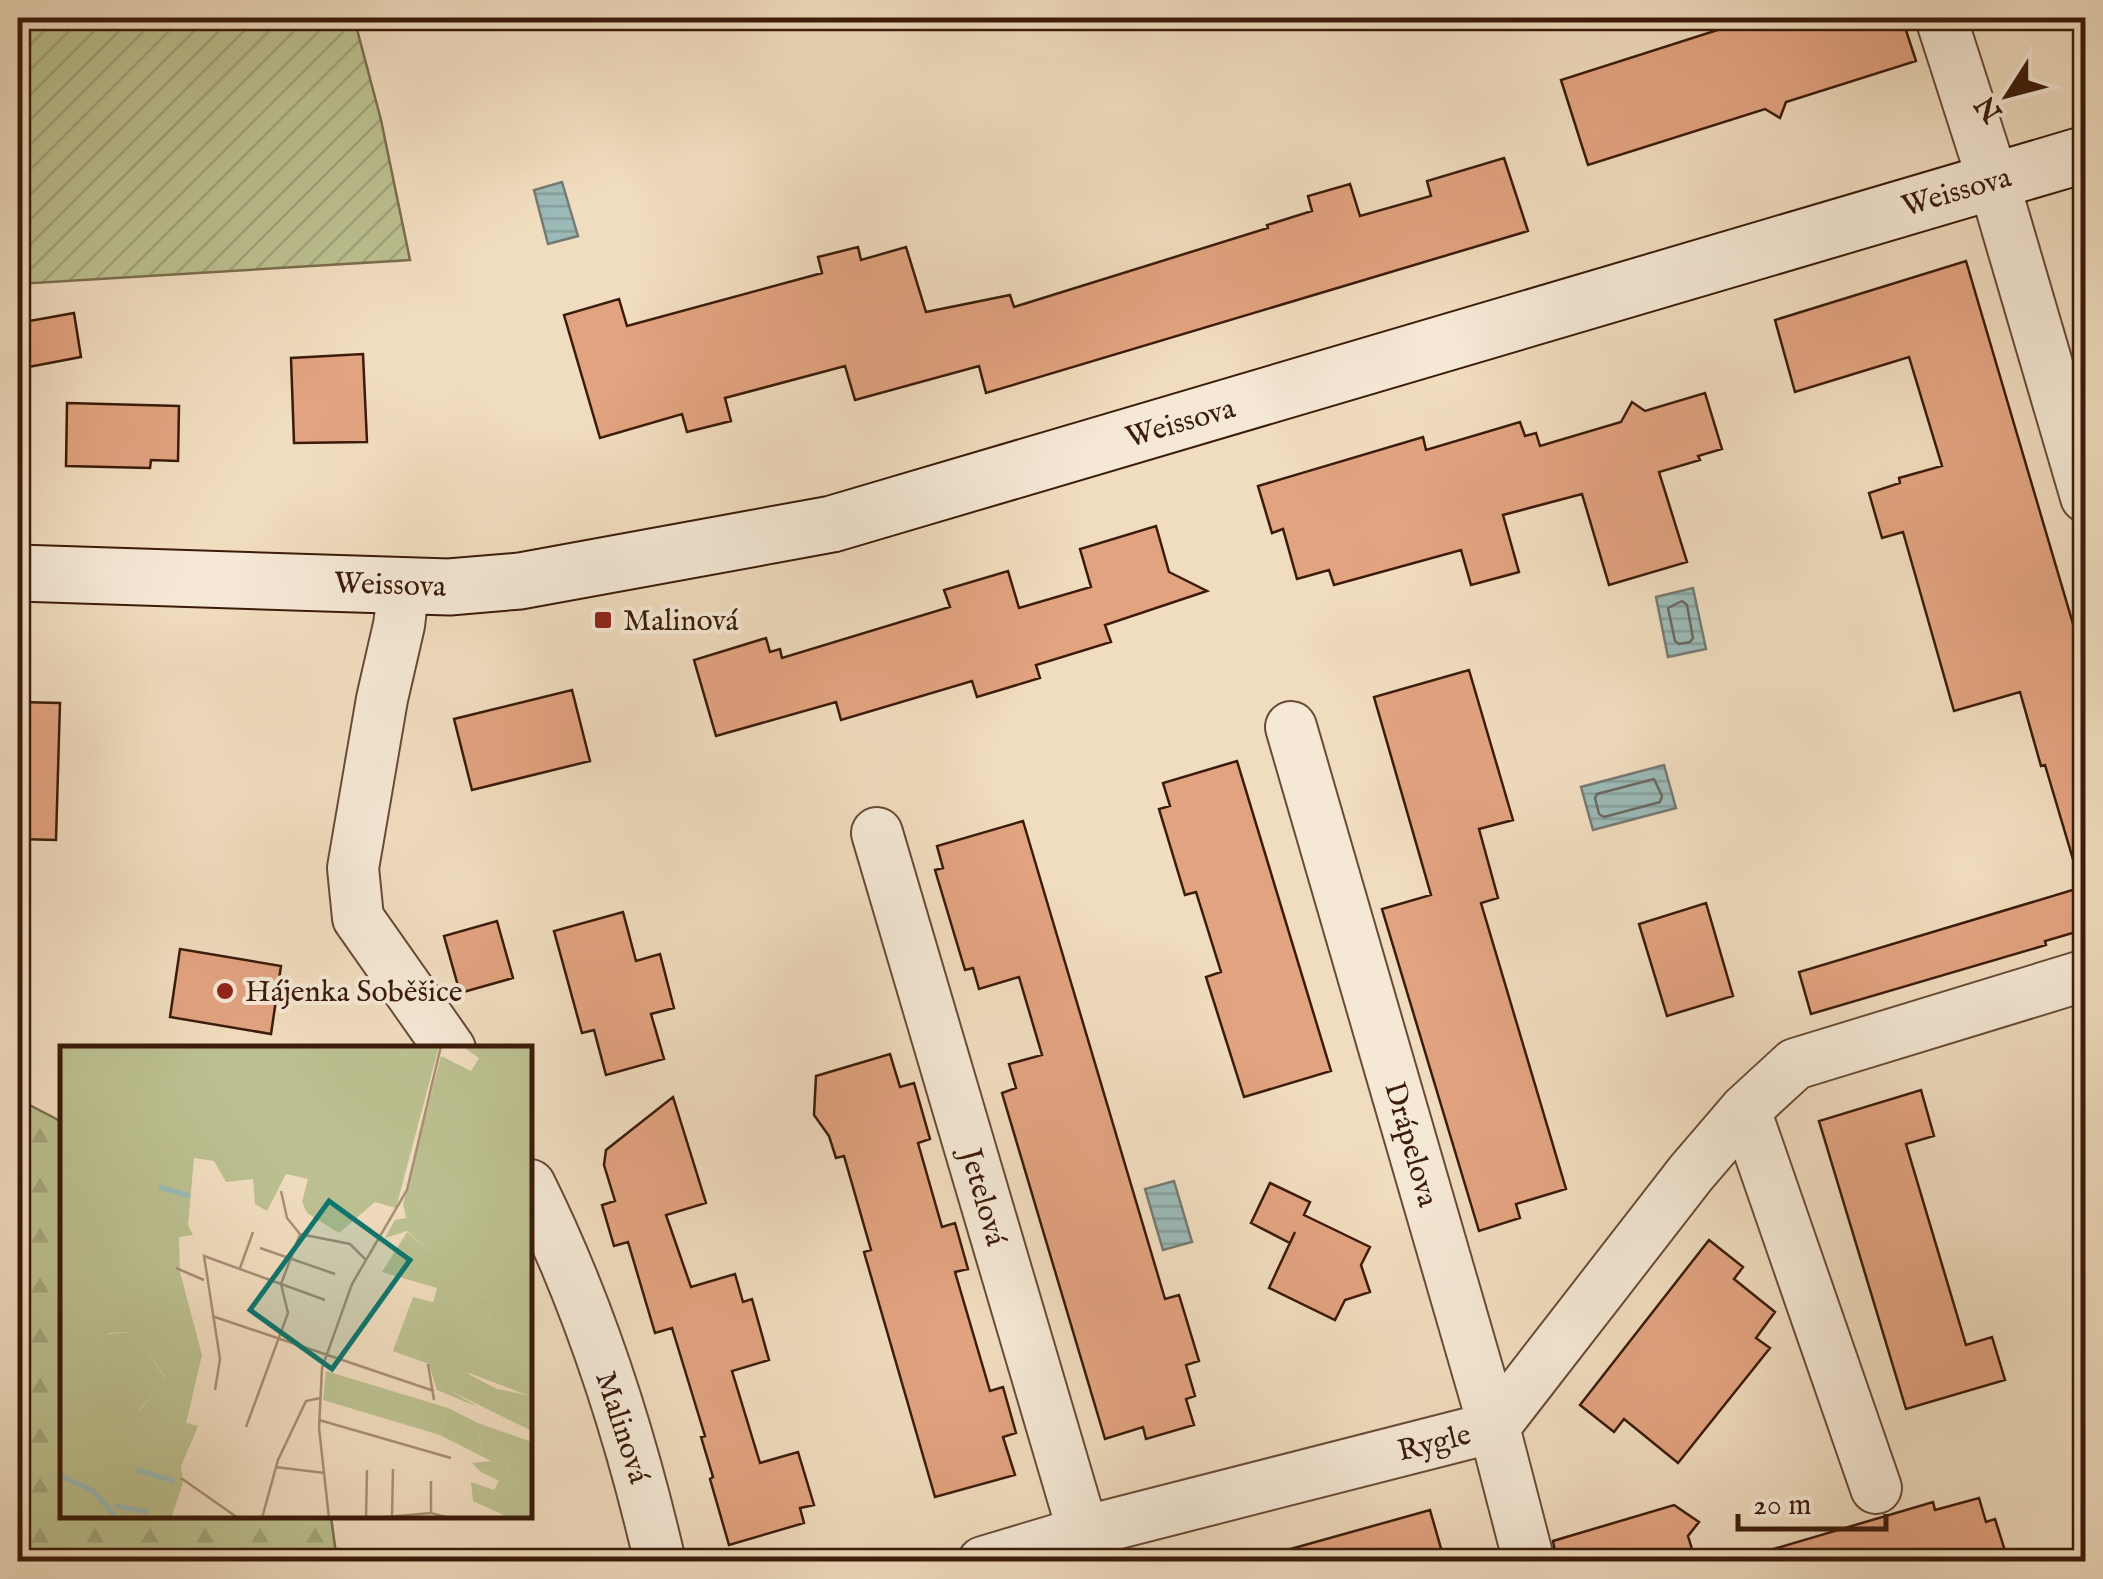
<svg xmlns="http://www.w3.org/2000/svg" width="2103" height="1579" viewBox="0 0 2103 1579" font-family="'IM FELL English',serif">
<style>
.forest{fill:url(#forest-firs);stroke:#7c6e4d;stroke-width:2.5}
.garden{fill:url(#garden-furrows);stroke:#7c6e4d;stroke-width:2.5}
.water{fill:url(#water-rules);stroke:#757a72;stroke-width:2.5}
.lines{fill:none;stroke-linecap:round;stroke-linejoin:round}
.shore{stroke:#6b6a60;stroke-width:2.5}
.building{fill:#e2a380;stroke:#3b1b0a;stroke-width:2.5}
.street-casing{stroke:#684b37;stroke-width:54}
.secondary-casing{stroke:#3b1b0a;stroke-width:59}
.street{stroke:#f5e8d5;stroke-width:50}
.secondary{stroke:#f5e8d5;stroke-width:55}
.poi-dot{fill:#8f2418;stroke:#f5e8d5;stroke-width:4}
.labels{text-anchor:middle;stroke-width:8;stroke-linejoin:round;paint-order:stroke}
.street-label{font-size:30px;fill:#3b1b0a;stroke:#f5e8d5}
.poi-label{font-size:30px;fill:#3b1b0a;stroke:#f5e8d5;text-anchor:start}
.inset-river{fill:none;stroke:#9bbab7;stroke-width:5}
.inset-road{fill:none;stroke:#a88f76;stroke-width:2.5}
.view{fill:#0f766e;fill-opacity:0.15;stroke:#0f766e;stroke-width:5}
.inset-edge{fill:none;stroke:#3b1b0a;stroke-width:5}
</style>
<defs>
<pattern id="forest-firs" width="22" height="20" patternUnits="userSpaceOnUse" patternTransform="scale(2.5)"><rect width="22" height="20" fill="#bcc090"/><path d="M5 1l3.5 6h-7zM16 11l3.5 6h-7z" fill="#a2a47b"/></pattern>
<pattern id="garden-furrows" width="10" height="10" patternUnits="userSpaceOnUse" patternTransform="scale(2.5)"><rect width="10" height="10" fill="#bcc090"/><path d="M-1 1l2-2M0 10L10 0M9 11l2-2" fill="none" stroke="#a2a47b"/></pattern>
<pattern id="water-rules" width="6" height="5" patternUnits="userSpaceOnUse" patternTransform="scale(2.5)"><rect width="6" height="5" fill="#9bbab7"/><path d="M0 2.5h6" fill="none" stroke="#869f9c"/></pattern>
</defs>
<rect width="100%" height="100%" fill="#f0dcbe"/>
<filter id="stains"><feTurbulence type="fractalNoise" baseFrequency=".002" numOctaves="4"/><feColorMatrix values="0 0 0 0 .2 0 0 0 0 .09 0 0 0 0 .02 0 0 0 .5 -.17"/></filter>
<radialGradient id="worn" r=".72"><stop offset=".6" stop-color="#630" stop-opacity="0"/><stop offset="1" stop-color="#630" stop-opacity=".3"/></radialGradient>
<path class="forest" d="M18,1099L62,1122V1516L331,1517L337,1561H18Z"/>
<path class="garden" d="M18,18H354L381,120L410,260L18,284Z"/>
<path class="water" d="M562,182L578,236L548,244L534,190Z
M1693,588L1706,649L1668,657L1656,597Z
M1664,765L1676,808L1593,830L1581,787Z
M1174,1181L1192,1242L1163,1250L1145,1189Z"/>
<g class="lines">
<path class="shore" d="M1682,601L1687,605L1693,638L1690,642L1679,644L1675,641L1668,608Z
M1654,779L1662,796L1660,802L1604,817L1599,814L1595,798L1597,794Z"/>
</g>
<path class="building" d="M1755,18H1902L1916,61L1786,102L1780,118L1765,109L1588,165L1561,80Z
M1504,158L1528,231L986,393L979,366L855,400L845,366L725,398L731,421L687,432L682,414L600,438L564,315L619,299L627,326L822,273L818,257L858,247L861,260L906,247L926,312L1010,295L1014,307L1268,228L1267,225L1312,211L1308,196L1350,184L1360,216L1431,196L1427,181Z
M1966,261L2086,668V865L2075,866L2045,765L2041,766L2020,692L1954,711L1903,532L1882,538L1869,493L1900,483L1899,478L1942,466L1909,357L1795,392L1775,320Z
M74,313L81,357L18,369V323Z
M363,354L367,442L294,443L291,358Z
M1705,393L1722,449L1698,456L1700,460L1659,472L1687,562L1609,585L1582,494L1503,515L1519,572L1471,585L1461,550L1334,585L1329,570L1297,579L1283,529L1272,533L1258,486L1423,437L1426,450L1520,422L1525,436L1536,433L1540,446L1621,422L1632,402L1645,411Z
M67,403L179,406L178,461L151,460L150,468L66,466Z
M1156,526L1169,572L1207,591L1105,625L1111,642L1036,665L1040,678L977,697L972,681L841,720L836,702L716,736L694,660L766,638L770,652L780,649L782,658L950,607L944,590L1008,571L1019,608L1091,587L1080,549Z
M1469,670L1513,820L1479,829L1498,898L1481,903L1566,1189L1516,1204L1520,1218L1479,1231L1382,909L1431,895L1374,697Z
M572,690L590,761L472,790L454,719Z
M18,702L60,703L56,840L18,839Z
M1237,761L1331,1071L1244,1097L1206,977L1221,972L1196,892L1185,895L1159,809L1170,806L1163,783Z
M1023,821L1165,1299L1179,1295L1199,1361L1186,1365L1195,1396L1186,1399L1194,1425L1146,1439L1143,1427L1105,1439L1002,1093L1016,1088L1009,1064L1042,1055L1019,977L979,989L973,968L965,970L935,870L943,868L937,846Z
M2086,886V929L2045,941L2046,945L1811,1014L1799,972Z
M1706,903L1733,996L1667,1016L1639,924Z
M623,912L636,961L660,954L674,1008L651,1014L664,1059L606,1075L594,1030L582,1033L554,931Z
M497,921L513,978L460,993L444,936Z
M180,949L281,966L271,1034L170,1017Z
M890,1054L900,1087L914,1083L930,1139L918,1143L942,1227L955,1223L968,1269L955,1272L990,1391L1003,1387L1016,1433L1003,1437L1015,1475L935,1497L864,1252L871,1250L844,1156L836,1158L829,1136L814,1115L816,1076Z
M1921,1090L1934,1136L1906,1144L1966,1345L1992,1337L2005,1380L1906,1409L1819,1121Z
M673,1097L706,1203L666,1215L691,1287L735,1274L743,1302L752,1299L769,1360L732,1371L760,1463L798,1452L814,1505L800,1508L804,1523L729,1545L710,1479L713,1477L701,1437L705,1436L672,1328L655,1333L628,1242L614,1246L602,1205L615,1201L604,1165L606,1150Z
M1270,1183L1310,1202L1304,1215L1370,1247L1361,1265L1370,1292L1345,1300L1335,1320L1269,1288L1295,1232L1290,1243L1251,1223Z
M1709,1240L1743,1267L1734,1279L1775,1312L1756,1338L1770,1348L1678,1463L1624,1419L1614,1432L1580,1405Z
M1979,1498L1986,1522L1995,1519L2006,1554L1997,1557L1998,1562H1769L1767,1551L1933,1502L1935,1510Z
M1674,1505L1699,1522L1688,1536L1696,1562H1557L1553,1541Z
M1430,1510L1442,1552L1410,1562H1288L1287,1550Z"/>
<g class="lines">
<g class="street-casing">
<path id="street" d="M1941,18L1993,180L2086,497
M404,584L399,625L382,699L353,868L358,918L450,1049
M1291,727L1494,1427L1529,1562
M877,833L1092,1562
M1745,1110L1876,1488
M530,1185C589,1304 630,1432 660,1562
M983,1562L1083,1532L1494,1427L1691,1173L1745,1110L1795,1064L2086,975"/>
</g>
<g class="secondary-casing">
<path id="secondary" d="M18,573L449,587L520,581L832,524L2086,154"/>
</g>
<use href="#street" class="street"/>
<use href="#secondary" class="secondary"/>
</g>
<g class="poi-dot">
<rect x="593" y="610" width="20" height="20" rx="5"/>
<circle cx="225" cy="991" r="10"/>
</g>
<g class="labels">
<g class="street-label">
<text transform="translate(1956 191) rotate(-16)" y="10">Weissova</text>
<text transform="translate(1180 422) rotate(-16)" y="10">Weissova</text>
<text transform="translate(390 584) rotate(2)" y="10">Weissova</text>
<text transform="translate(1412 1144) rotate(74)" y="10">Drápelova</text>
<text transform="translate(984 1197) rotate(74)" y="10">Jetelová</text>
<text transform="translate(623 1427) rotate(72)" y="10">Malinová</text>
<text transform="translate(1434 1442) rotate(-14)" y="10">Rygle</text>
</g>
<g class="poi-label">
<text x="623" y="630">Malinová</text>
<text x="245" y="1001">Hájenka Soběšice</text>
</g>
</g>
<g transform="translate(60 1046)">
<rect width="472" height="472" fill="#f0dcbe"/>
<path d="M353,251L419,268L472,293V351L409,327L391,345L418,361L377,344L369,318L333,305ZM74,286L106,333L79,364L29,304L47,288ZM388,362L418,377L422,409L444,413L448,424L421,426L412,417L431,415L380,389Z" fill="#bcc090"/>
<path d="M0,0H379L336,162L315,156L279,187L247,167L242,156L248,133L226,128L207,165L195,158L193,133L166,136L154,115L134,112L128,179L133,189L119,191L120,226L142,309L126,377L138,380L121,420L123,437L111,472H0ZM74,286L106,332L80,364L29,304L49,287ZM402,0H472V272L416,248L399,207L368,204L347,185L325,192L335,174L346,172L343,158L381,10L411,25L419,12ZM399,323L437,343L472,350V385L391,345ZM418,377L472,396V472H450L413,455L411,436L434,444L439,435L421,426L448,423L444,413L422,409Z" fill="#bcc090" fill-rule="evenodd"/>
<path d="M103,15L154,90L134,104L90,38Z" fill="#bcc090"/>
<path d="M347,186L368,204L400,206L413,226L416,248L472,272V293L419,268L373,258L377,242L322,226ZM266,325L388,362L380,389L263,354Z" fill="#bcc090"/>
<path class="inset-river" d="M99,141L130,150M77,424L114,435M0,430L32,444L57,472M55,460L88,466"/>
<path class="inset-road" d="M221,145L227,172L240,188L290,198L305,213M200,202L275,228M116,222L144,234M180,222L193,186M152,270L374,345M368,318L374,354M155,344L160,313L144,210L265,254M259,374L391,412M186,381L228,267L221,238L240,188M215,421L265,427M121,432L178,472M371,467V435M332,471L333,423M202,472L218,414L246,355L260,352M269,472L259,382L262,322L292,238L347,144L381,0M306,472L307,424M314,472L371,467L390,472"/>
<path class="view" d="M269,155L350,214L272,323L190,264Z"/>
<rect width="472" height="472" class="inset-edge"/>
</g>
<rect width="2103" height="1579" fill="none" stroke="#f0dcbe" stroke-width="60"/>
<rect x="20" y="20" width="2063" height="1539" fill="none" stroke="#3b1b0a" stroke-width="5"/>
<rect x="30" y="30" width="2043" height="1519" fill="none" stroke="#3b1b0a" stroke-width="2.5"/>
<g transform="translate(2008 95) rotate(234)" stroke="#f5e8d5" stroke-width="8" paint-order="stroke">
<path d="M0-8L18 38L0 25L-18 38Z" fill="#3b1b0a"/>
<text y="-15" font-size="28" font-weight="bold" text-anchor="middle" fill="#3b1b0a">N</text>
</g>
<path d="M1738 1514v15h148v-15" fill="none" stroke="#3b1b0a" stroke-width="5"/>
<text x="1753" y="1514" font-size="30" fill="#3b1b0a" stroke="#f5e8d5" stroke-width="8" paint-order="stroke">20 m</text>
<rect width="100%" height="100%" filter="url(#stains)"/>
<rect width="100%" height="100%" fill="url(#worn)"/>
</svg>
